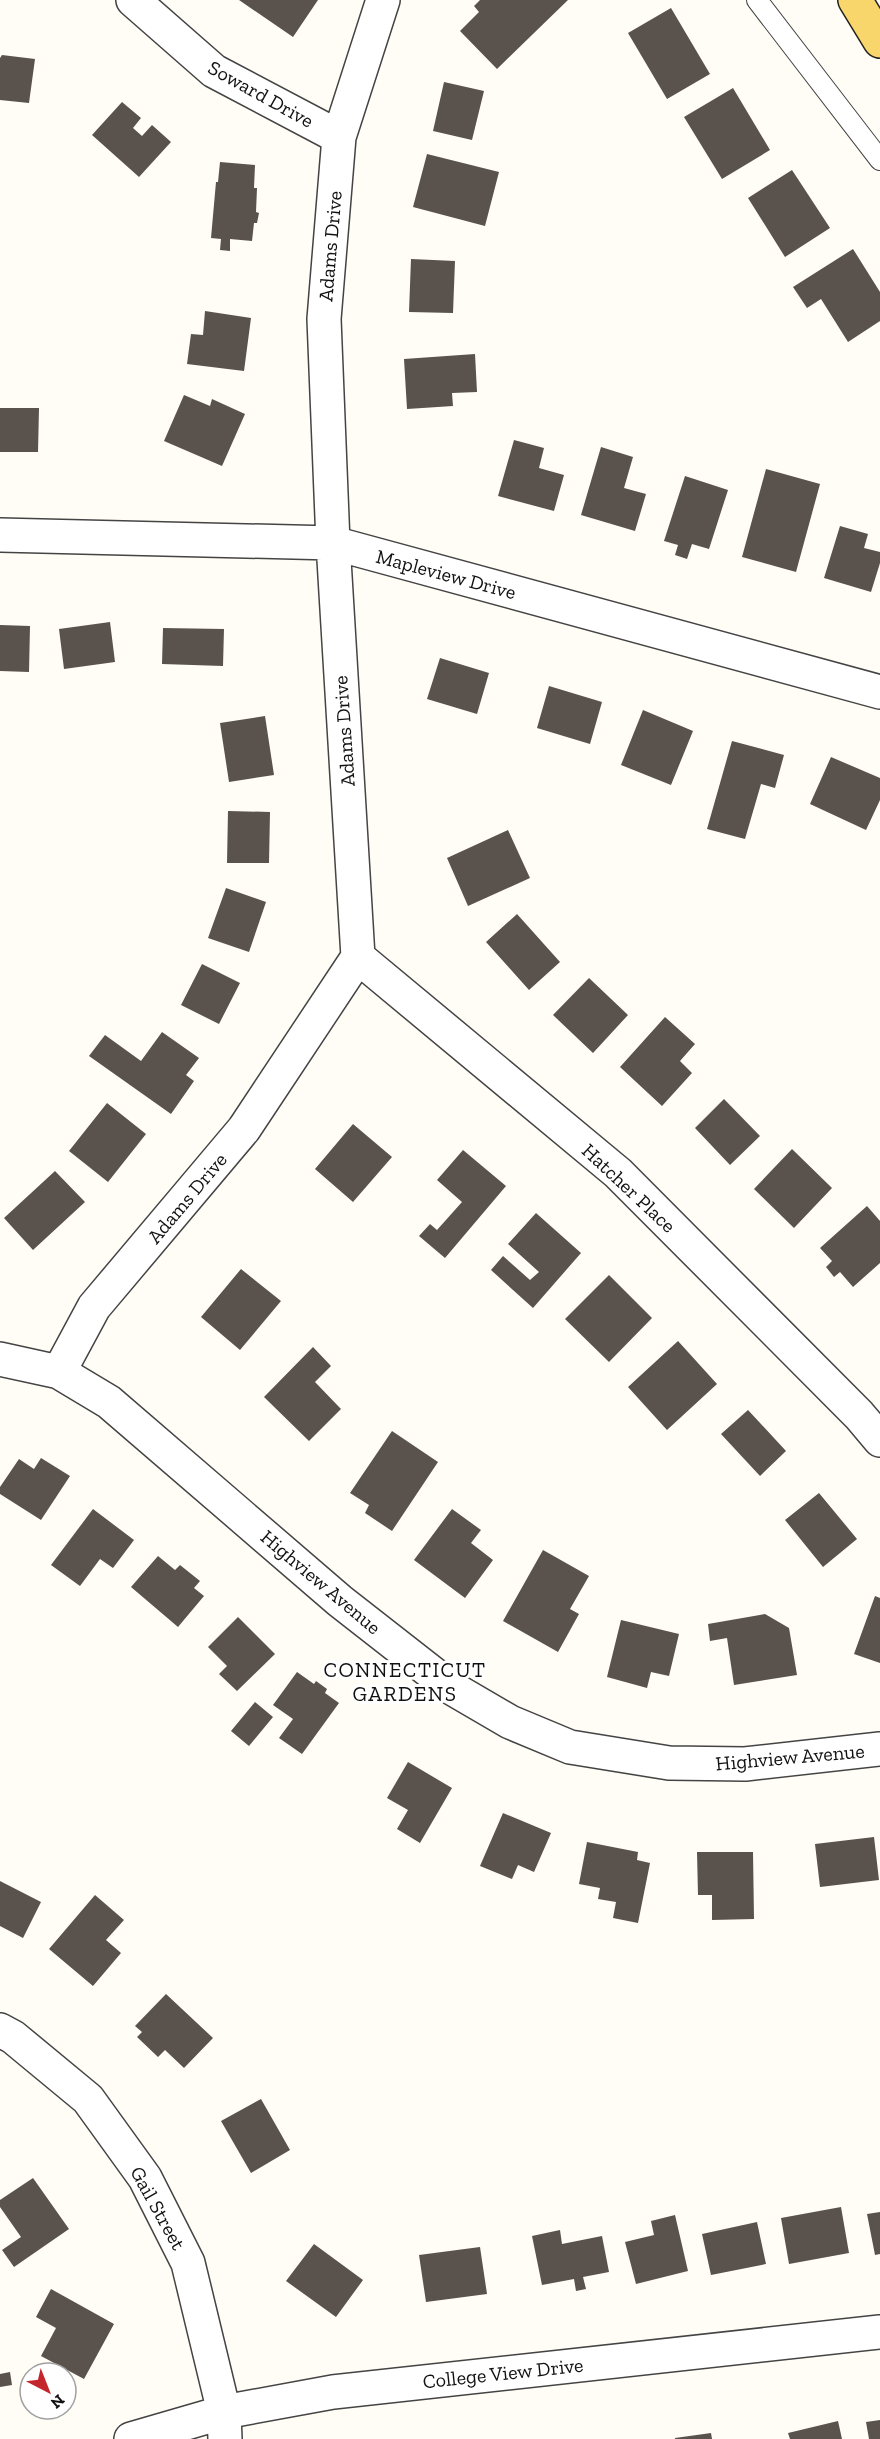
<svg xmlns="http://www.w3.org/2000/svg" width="880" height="2439" viewBox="0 0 880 2439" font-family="'Zilla Slab',serif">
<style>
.building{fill:#5a524d}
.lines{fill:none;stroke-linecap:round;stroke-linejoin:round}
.lane-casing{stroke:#444;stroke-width:22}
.street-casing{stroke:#444;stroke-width:36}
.primary-casing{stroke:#222;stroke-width:36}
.lane{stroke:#fff;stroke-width:20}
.street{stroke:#fff;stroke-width:33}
.primary{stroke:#f9d66b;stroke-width:33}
.labels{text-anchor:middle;stroke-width:6;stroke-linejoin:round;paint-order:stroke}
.street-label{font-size:20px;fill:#111;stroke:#fff}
.neighbourhood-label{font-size:21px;letter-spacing:1.5px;fill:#111;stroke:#fff}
</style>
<rect width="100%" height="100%" fill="#fffdf5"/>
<path class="building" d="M239,0H318L293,37Z
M480,0H568L497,69L460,31L479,12L474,6Z
M671,8L710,74L667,99L628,33Z
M2,55L35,59L29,103L0,100V58Z
M444,82L484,91L472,140L433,131Z
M733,88L770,150L722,179L684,117Z
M122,102L141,118L133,128L142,136L152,125L171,142L139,177L92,135Z
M427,154L499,172L485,226L413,207Z
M220,162L255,165L254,188H257L256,212L259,213L257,223H254L252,241L230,239V251L220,250L221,239L211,238L216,182H218Z
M792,170L830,228L785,257L748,198Z
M853,249L880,292V321L848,342L821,299L807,308L793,287Z
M411,259L455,261L453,313L409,312Z
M205,311L251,318L244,371L187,364L191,334L203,335Z
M475,354L477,392L452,393L453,406L407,409L404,359Z
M184,395L210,406L212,399L245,414L222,466L164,441Z
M0,408H39L38,452H0Z
M514,440L544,448L539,468L564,475L554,511L498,496Z
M601,447L633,457L624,488L646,494L635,531L581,515Z
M766,469L820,484L796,572L742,557Z
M685,476L728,490L709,549L692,544L687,559L675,555L678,545L664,541Z
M840,526L868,534L864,548L880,552V563L871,592L824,578Z
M110,622L115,662L64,669L59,629Z
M0,625L30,626L29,672L0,671Z
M163,628L224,629L223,666L162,664Z
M440,658L489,673L477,714L427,699Z
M549,686L602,702L590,744L537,728Z
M643,710L693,731L671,785L621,765Z
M265,716L274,775L229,782L220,723Z
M732,741L784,755L775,788L761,784L745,839L707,829Z
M831,757L880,778V800L866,830L810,804Z
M228,811L270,812L269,863H227Z
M508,830L530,878L468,906L447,858Z
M226,888L266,902L249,952L208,938Z
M517,914L560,962L529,990L486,942Z
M202,964L240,983L219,1024L181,1005Z
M589,978L628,1015L593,1053L553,1015Z
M665,1017L695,1044L680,1061L692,1073L662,1106L620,1067Z
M162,1032L199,1058L186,1075L194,1081L171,1114L89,1056L105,1035L141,1061Z
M724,1099L760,1136L730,1165L695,1128Z
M107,1103L146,1134L108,1182L69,1151Z
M353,1124L392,1157L353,1202L315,1169Z
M792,1149L832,1188L794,1228L754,1189Z
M463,1150L506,1186L445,1258L419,1236L430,1224L437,1230L462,1202L437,1180Z
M55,1171L85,1202L33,1250L4,1218Z
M867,1206L880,1221V1263L853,1287L840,1272L834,1277L826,1267L832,1261L820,1248Z
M536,1213L581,1253L533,1308L491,1270L503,1256L530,1280L539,1272L508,1244Z
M241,1269L281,1301L240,1350L201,1317Z
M609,1275L652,1318L609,1362L565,1319Z
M678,1341L717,1384L667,1430L628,1387Z
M313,1347L331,1366L315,1382L341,1409L309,1441L264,1397Z
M748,1410L786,1451L760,1476L721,1434Z
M392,1431L438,1462L392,1531L365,1513L369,1505L350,1493Z
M41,1458L70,1476L41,1520L0,1494V1487L19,1459L34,1469Z
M819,1493L857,1539L823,1567L785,1520Z
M93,1509L134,1540L113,1568L100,1559L80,1586L51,1565Z
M452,1509L481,1530L471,1543L493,1560L465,1598L414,1560Z
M543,1550L589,1576L570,1609L579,1614L558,1652L503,1621Z
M158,1556L175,1570L180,1565L200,1581L194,1588L204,1596L178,1627L131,1587Z
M875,1596L880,1598V1663L854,1654Z
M765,1614L789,1628L797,1675L734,1685L727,1638L710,1641L708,1624Z
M238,1617L275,1654L237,1691L219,1674L227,1666L208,1647Z
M621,1620L679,1634L669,1676L651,1672L647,1688L607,1677Z
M297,1672L314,1684L316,1681L327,1689L325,1693L339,1703L302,1754L279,1738L293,1719L273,1705Z
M255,1702L273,1717L249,1746L231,1731Z
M408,1762L452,1788L420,1843L397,1829L408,1810L387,1798Z
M503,1813L551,1833L534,1872L518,1865L512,1879L480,1866Z
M874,1837L879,1880L820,1887L815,1844Z
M587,1842L638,1852L637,1860L650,1863L638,1923L613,1918L616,1902L598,1899L600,1888L579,1884Z
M697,1852H753L754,1919L712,1920V1895H698Z
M0,1881L41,1902L23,1938L0,1926Z
M95,1895L124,1920L106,1940L121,1953L93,1986L49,1949Z
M166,1994L213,2038L184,2068L165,2050L158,2057L137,2037L142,2032L135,2026Z
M261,2099L290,2150L251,2173L221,2121Z
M33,2178L69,2229L14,2267L2,2250L21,2237L0,2207V2200Z
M841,2207L849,2253L789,2264L781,2218Z
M880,2212V2254L875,2255L867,2214Z
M675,2215L688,2271L636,2284L625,2242L654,2235L651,2221Z
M757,2222L766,2264L711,2275L702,2234Z
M560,2230L562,2244L602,2236L609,2272L583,2277L586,2289L576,2291L574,2279L542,2285L532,2236Z
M314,2244L363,2280L336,2317L286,2281Z
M480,2247L487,2294L426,2302L419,2255Z
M51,2289L114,2324L84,2379L41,2356L56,2328L36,2317Z
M10,2372L12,2385L0,2387V2374Z
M880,2420V2439H869L866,2422Z
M838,2421L842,2439H790L788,2433Z
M711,2433L712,2439H675V2438Z"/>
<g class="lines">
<g class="lane-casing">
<path id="lane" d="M757,0L880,160"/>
</g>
<g class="street-casing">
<path id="street" d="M133,0L214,71L339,137
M0,535L333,543L880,692
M358,957L618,1173L859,1415L880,1440
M0,1359L59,1372L109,1402L340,1601L450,1687L510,1722L570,1747L669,1763L745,1764L880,1749
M59,1372L94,1307L244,1129L358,957L333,543L324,319L339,137L383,0
M0,2030L13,2037L88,2099L145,2178L188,2263L224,2412L225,2439
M131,2439L224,2412L333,2392L880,2332"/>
</g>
<g class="primary-casing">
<path id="primary" d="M855,0L880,41"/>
</g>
<use href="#lane" class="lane"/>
<use href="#street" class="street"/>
<use href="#primary" class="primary"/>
</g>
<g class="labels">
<g class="street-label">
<text transform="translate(261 94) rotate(29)" y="7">Soward Drive</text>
<text transform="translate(330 246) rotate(-85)" y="7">Adams Drive</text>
<text transform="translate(446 574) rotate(15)" y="7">Mapleview Drive</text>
<text transform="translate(344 731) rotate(-94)" y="7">Adams Drive</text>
<text transform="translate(629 1188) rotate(43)" y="7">Hatcher Place</text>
<text transform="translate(187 1198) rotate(-50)" y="7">Adams Drive</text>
<text transform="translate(321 1582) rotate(40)" y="7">Highview Avenue</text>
<text transform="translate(790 1757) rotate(-5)" y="7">Highview Avenue</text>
<text transform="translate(158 2208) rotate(61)" y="7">Gail Street</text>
<text transform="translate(503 2373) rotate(-6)" y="7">College View Drive</text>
</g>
<g class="neighbourhood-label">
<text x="405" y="1677">CONNECTICUT<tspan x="405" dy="24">GARDENS</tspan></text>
</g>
</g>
<g transform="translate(48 2391) rotate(138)"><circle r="28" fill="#ffffff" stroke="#a0a0a0" stroke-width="1.5"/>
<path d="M0-4.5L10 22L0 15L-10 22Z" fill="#c4262e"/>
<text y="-9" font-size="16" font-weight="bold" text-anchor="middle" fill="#111111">N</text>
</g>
</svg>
